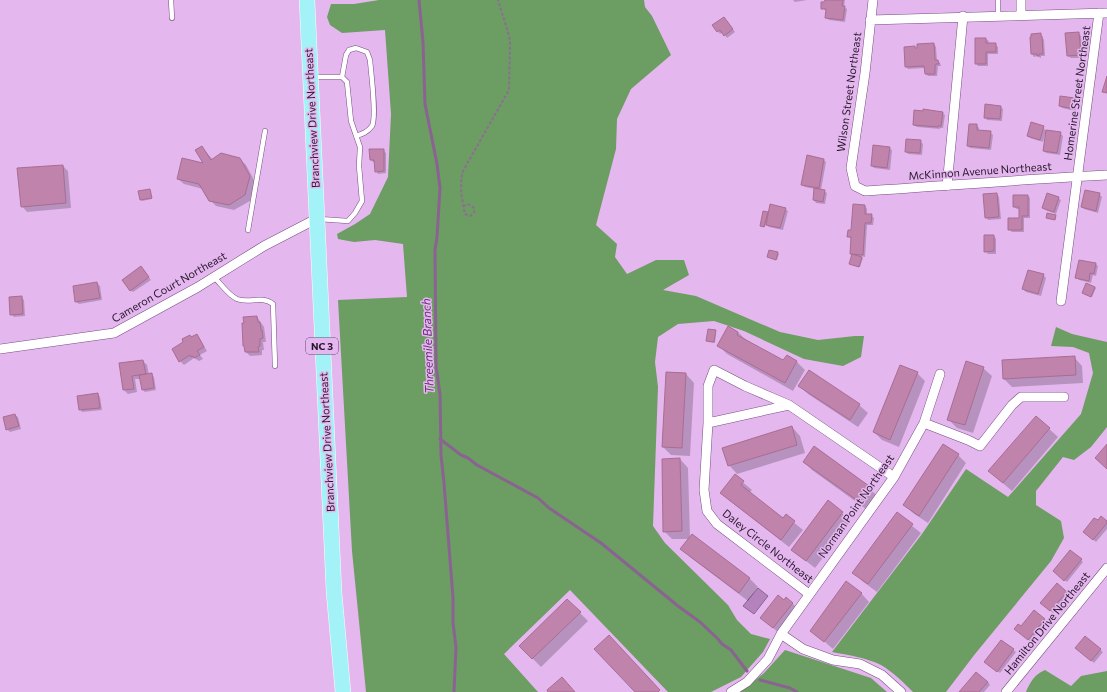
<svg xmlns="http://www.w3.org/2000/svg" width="1107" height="692" viewBox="0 0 1107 692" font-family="Commissioner,sans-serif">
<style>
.forest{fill:#6c9d62}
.water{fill:#b483be;stroke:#8a6392}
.shadow{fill:#0003}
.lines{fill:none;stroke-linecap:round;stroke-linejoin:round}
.stream{stroke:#8a6392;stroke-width:3}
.building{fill:#c083ab;stroke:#a86d94}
.lane-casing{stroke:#774e80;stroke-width:5.5}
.street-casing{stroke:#774e80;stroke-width:10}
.primary-casing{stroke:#fff;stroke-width:16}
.path{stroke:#8e6d95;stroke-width:2;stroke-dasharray:3 2;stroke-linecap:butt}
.lane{stroke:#fff;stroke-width:4.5}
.street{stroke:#fff;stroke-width:9}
.primary{stroke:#a3f2f7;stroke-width:15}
.labels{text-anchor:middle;stroke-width:3;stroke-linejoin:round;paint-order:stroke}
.shield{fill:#e5b7ef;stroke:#614766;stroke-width:1}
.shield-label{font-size:10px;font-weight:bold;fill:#28172c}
.street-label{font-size:11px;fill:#28172c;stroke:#e5b7ef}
.water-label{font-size:12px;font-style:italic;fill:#6a2f77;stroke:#e5b7ef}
</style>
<rect width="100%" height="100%" fill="#e5b7ef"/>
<path class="forest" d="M379,0H644L645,7L652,16L671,55L631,89L617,119L616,149L596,225L617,244L615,257L627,274L656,260H684L689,275L663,290L696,296L780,332L818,340L855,336H864L861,357L843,366L804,359L744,331L714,321L678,324L658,337L655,362L658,387L653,526L665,543L728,605L737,620L751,634L770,639L763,652L741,677L711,692H668L570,590L504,654L538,692H366L352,551L338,300L407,297L403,244L375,240L354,242L338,239L337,234L355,224L370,214L388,177L391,114L385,30L342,33L330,25L327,17L331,4H354Z
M1056,327L1072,334L1107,342V427L1091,447L1074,460L1063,457L1036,491V505L1061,521L1064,538L1051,561L975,654L946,692H913C904,683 893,672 881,665C867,658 848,655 832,652L922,534L966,469L1008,497L1081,414L1093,373L1089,353L1073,347L1051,346Z
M785,650L871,678L887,692H740L764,673Z
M1045,670L1071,686L1081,676L1107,671V692H1026C1030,682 1035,674 1045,670Z"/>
<path class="water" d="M758,588L768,596L754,614L743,606Z"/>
<path class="shadow" d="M793,0H807L795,2Z
M826,0H845L844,7L847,9L845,22L829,20L826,18L827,11L822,8L825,4Z
M726,20L735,32L727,38L723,32L720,34L718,31Z
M1078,33L1081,36L1083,58H1071L1068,56Z
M1040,34L1044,40L1045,56H1041V58H1040L1038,56L1034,57L1032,54Z
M976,39H986L989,41L988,44H995L998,47V54H988V66H978L976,63Z
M934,44L936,47L937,61L940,63L941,66H938L937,76H928L926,74L925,68L908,69L906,67L914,47L916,49Z
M1075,99L1077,101L1076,111L1062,108L1060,106Z
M1001,107L1003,109L1002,121L987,120L985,117Z
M942,113L945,115L943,128H940V129L917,127L914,125Z
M977,125L979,128V131L990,132L993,135L991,150L970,148L968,146Z
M1043,127L1046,131L1060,133L1063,136L1060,155L1046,153L1044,151L1046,134H1045L1043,142L1030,138L1028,136Z
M920,141L923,144L922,155L908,154L906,151Z
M202,147L213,160L240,159L246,165L255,182L250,201L234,210L216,206L210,200L203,189L184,184L178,179L205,165Z
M889,148L892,150L890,170L874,168L872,165Z
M383,150L386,153V173L378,174L376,171L375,162H373L371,160Z
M824,160L826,162L821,190L824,191L827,193L825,204L816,203L814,200L815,189L805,187L802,185Z
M63,166L68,171L71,208L27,212L22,206Z
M150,190L152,199L142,201L141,200Z
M997,194L999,197L1001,219L988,220L986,217Z
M1099,194L1102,197L1098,213L1084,209L1082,207Z
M1028,196L1030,198V218H1024V232H1012L1009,229L1020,219V209H1017L1014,207Z
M1058,198L1061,200L1056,214L1045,210L1043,207Z
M865,206L867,209V215H871L874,218L873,225H867L865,257L860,256L863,258L860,267L850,264L852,255L851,253V239L848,236Z
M785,209L788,211L783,230L769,227L766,224L765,227L761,226L767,213L769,215Z
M994,236L996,239V254H988L985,251Z
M778,253L779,254L777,260L768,257Z
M1096,264L1098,266L1096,276L1093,275L1091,283L1079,280L1076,277Z
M143,270L151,280L133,292L130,290Z
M1043,275L1046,278L1041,296L1026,292L1023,289Z
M97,283L100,286L102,300L79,304L76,302Z
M1095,287L1096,288L1092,297L1083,293Z
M21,297L24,300L25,316L14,317L11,314Z
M257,317L264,327L266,342H263L264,350H262V355L250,356L246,352L245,348L244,346Z
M715,331L716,332L715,343L708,342L707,341Z
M738,332L747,341L784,362L796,361L805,370L793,391L727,354L719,346Z
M196,335L200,339L207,351L200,355L203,359L199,361L194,358L184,365L180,361Z
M1074,357L1082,366L1083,383L1012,387L1004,379Z
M143,361L147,365L149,375L151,374L154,377L156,390L145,392L143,390L141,379H135L137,392L128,394L124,390L120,364Z
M983,368L992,376L973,433L957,428L948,419Z
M809,372L859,405L868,413L858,427L808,394L800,386Z
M917,373L925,381L899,447L882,440L874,432Z
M686,374L694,383L690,456L671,455L663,447Z
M98,394L100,397L102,410L82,412L80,409Z
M15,415L18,417L21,429L10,432L7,429Z
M1036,417L1058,437L1012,491L998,479Z
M792,427L800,436L805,453L737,474L729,465Z
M958,455L966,463L928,523L913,513L905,505Z
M680,459L688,468L690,538L692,535L750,579L758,587L748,601L690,557L682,549L689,539H672L664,531L663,460Z
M804,462L868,486L876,495L866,509L812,470Z
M735,476L752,490L749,493L783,519L786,516L803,530L789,547L730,501L722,493Z
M829,502L851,521L815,568L792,550Z
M897,514L921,533L877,592L862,581L854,572Z
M1107,523V529L1096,542L1087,534Z
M1081,560L1083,562L1067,582L1057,574Z
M1066,592L1069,595L1053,613L1044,605Z
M861,593L869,602L833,649L811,630Z
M567,600L588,621L541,667L520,646Z
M784,601L792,603L800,611L781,635L762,618Z
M1044,619L1047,622L1030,641L1018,631L1021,627Z
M1085,637L1103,652L1094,663L1079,650Z
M1013,650L1016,652L1000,673L988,664Z
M988,682L990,685L984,692H961Z"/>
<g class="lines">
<path class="stream" d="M419,0L423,42L425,104L437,164L440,188L437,237L435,250L436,366L440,394L441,455L444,483L453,598V623L456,647L454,692
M440,439L461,455L468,458L477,465L538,498L549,508L601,543L678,606L700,622L718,639L722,644L731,650L747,671
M760,680L790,688L797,692"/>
</g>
<path class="building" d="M825,0H843L842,6H845L843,20L825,18L826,9H821V2H824Z
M724,17L733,29L724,36L720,30L717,32L712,25Z
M1079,32L1081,55L1067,56L1065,33Z
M1041,33V36H1042L1043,54H1039V56H1037V54H1031L1030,37H1031V34Z
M975,38H986V43H996V52H986V64H975Z
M934,43L935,60H938L939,64H936L935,66V74H925L924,66L905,67L904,47L915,46V48H917V44Z
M1107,76V93L1102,92Z
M1060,96L1075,98L1074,109L1059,106Z
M985,104L1001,106L1000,119L984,118Z
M923,109L943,112L941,126H938V127L913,125L914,110L923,111Z
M1031,122L1044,126L1040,140L1027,136Z
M969,124H977V130L991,131L989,148L967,146Z
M1046,130L1061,132L1057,153L1043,151Z
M906,139L921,140L920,153L905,152Z
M873,145L890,147L887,168L871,166Z
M202,146L211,160L221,153L240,158L250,176L245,195L229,205L209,201L199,184L177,179L182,158L203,163L195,150Z
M369,149H384V171L375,172L374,160H370Z
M807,155L824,159L819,188L801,185Z
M63,165L66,203L21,207L17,168Z
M814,188L825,190L823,202L813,200Z
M150,189L152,198L140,200L138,191Z
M1085,190L1100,193L1096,211L1081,207Z
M997,193L999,217L985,218L983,194Z
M1047,193L1059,197L1054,212L1042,208Z
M1013,195H1028V216H1022V230H1008V218H1019V207H1013Z
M770,204L786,208L780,228L766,225Z
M853,204L865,205V214H872L871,223H865L863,255L850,254L851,237H847L848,230H851Z
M763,211L768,212L764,227L760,226Z
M1047,213L1056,215L1055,220L1046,218Z
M984,235H994V251L984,252Z
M769,250L778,252L776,260L767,257Z
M852,254L862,257L859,267L849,264Z
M1079,260L1096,263L1094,274L1090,273L1089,281L1075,278Z
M141,266L149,277L130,291L122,280Z
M1028,270L1044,274L1038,294L1022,289Z
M97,282L100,298L75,302L73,286Z
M1086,283L1095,287L1091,297L1082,293Z
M22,296L23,314L10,315L9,297Z
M257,316L258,322H260L261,330H262L263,338L260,339V346L258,347L259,352H245L244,346H243L242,323H244L243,317Z
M728,326L738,332L737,335L783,360L787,355L797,361L785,383L717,346Z
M708,329L716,330L714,342L706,341Z
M197,334L204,347L197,351L200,355L194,358L193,356L191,357L190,355L179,362L172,349L183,342L182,339L190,335L191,337Z
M1075,356L1076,375L1003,379L1002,360Z
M143,360L146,374L132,376L134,389L123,390L119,363Z
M966,361L984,367L965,425L947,420Z
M900,365L918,372L890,440L873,432Z
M809,370L860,404L850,420L798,386Z
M666,372L686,373L682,448L662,447Z
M152,373L154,388L142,390L139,375Z
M98,393L100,408L79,410L77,396Z
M15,414L19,426L6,430L3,417Z
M1036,416L1050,428L1003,483L988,471Z
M792,426L797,445L728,466L722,448Z
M943,444L959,454L919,516L903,505Z
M1107,444V469L1095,458Z
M814,446L869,486L858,501L803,462Z
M680,458L682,531L663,532L662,459Z
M735,474L744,481L741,485L783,518L786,514L795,521L781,540L720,493Z
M828,500L843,512L806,561L791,550Z
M897,512L913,524L868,584L852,573Z
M1101,516L1107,521V523L1093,540L1083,532L1094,518L1098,520Z
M692,534L750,578L739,593L680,549Z
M1070,550L1082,559L1064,581L1053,571Z
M846,581L862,593L824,642L810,631Z
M1057,583L1067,592L1050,611L1040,603Z
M778,595L784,600L786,597L793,603L773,628L760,618Z
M567,599L581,612L532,659L519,646Z
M1034,610L1045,619L1028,640L1014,629L1018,624L1021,626Z
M609,635L660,690L658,692H635L594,649Z
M1085,636L1101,649L1091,661L1075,648Z
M1001,640L1014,649L997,672L984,662Z
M976,672L988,682L979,692H959Z
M562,677L575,692H548L547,690Z"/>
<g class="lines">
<g class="lane-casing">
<path id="lane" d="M171,0L172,18
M998,0V15
M312,77H342L347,82L351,121L360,147L359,166L362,201L355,213L348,221L319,219
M342,77L346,55L349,50L356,48L367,52L370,60C371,73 377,117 372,126C368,132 362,134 356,136
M248,230L265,131
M214,277C221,284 228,295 237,299C249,304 262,295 273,304L275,366"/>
</g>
<g class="street-casing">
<path id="street" d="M873,0L865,73L851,168L855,186L865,191C945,186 1026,179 1107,175
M1021,15V0
M870,20L1107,13
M947,186L963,16
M1061,301L1099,13
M0,349L114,333L198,287L264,246L316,219
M708,423L789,405
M924,423L940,374
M809,594L717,524L707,511L704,490L708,423V386L714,370L745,386L789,405L894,477
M781,634L803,649L833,660L860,664L882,675L901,692
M731,692L747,682L768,659L781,634L894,477L924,423L968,440L980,446L1012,405L1021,397H1064
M1006,692L1107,568"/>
</g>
<g class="primary-casing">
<path id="primary" d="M307,0L334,592L343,692"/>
</g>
<path class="path" d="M463,206L468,204L474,208V213L470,216L465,214C462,200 459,185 463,171L509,90L510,41L508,32L498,0"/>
<use href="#lane" class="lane"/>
<use href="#street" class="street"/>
<use href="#primary" class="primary"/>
</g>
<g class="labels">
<rect class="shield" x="306" y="338" width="32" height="16" rx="3"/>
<g class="shield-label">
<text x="322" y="350">NC 3</text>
</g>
<g class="street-label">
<text transform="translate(849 92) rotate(-82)" y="4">Wilson Street Northeast</text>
<text transform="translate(1077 93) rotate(-82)" y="4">Homerine Street Northeast</text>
<text transform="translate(312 118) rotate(-93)" y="4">Branchview Drive Northeast</text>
<text transform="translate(980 171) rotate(-4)" y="4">McKinnon Avenue Northeast</text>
<text transform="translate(169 287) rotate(-30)" y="4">Cameron Court Northeast</text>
<text transform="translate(327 442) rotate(-93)" y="4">Branchview Drive Northeast</text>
<text transform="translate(856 506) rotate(-55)" y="4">Norman Point Northeast</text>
<text transform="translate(768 546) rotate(38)" y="4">Daley Circle Northeast</text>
<text transform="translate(1047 623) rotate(-51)" y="4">Hamilton Drive Northeast</text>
</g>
<g class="water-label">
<text transform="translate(428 346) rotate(-92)" y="4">Threemile Branch</text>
</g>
</g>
</svg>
